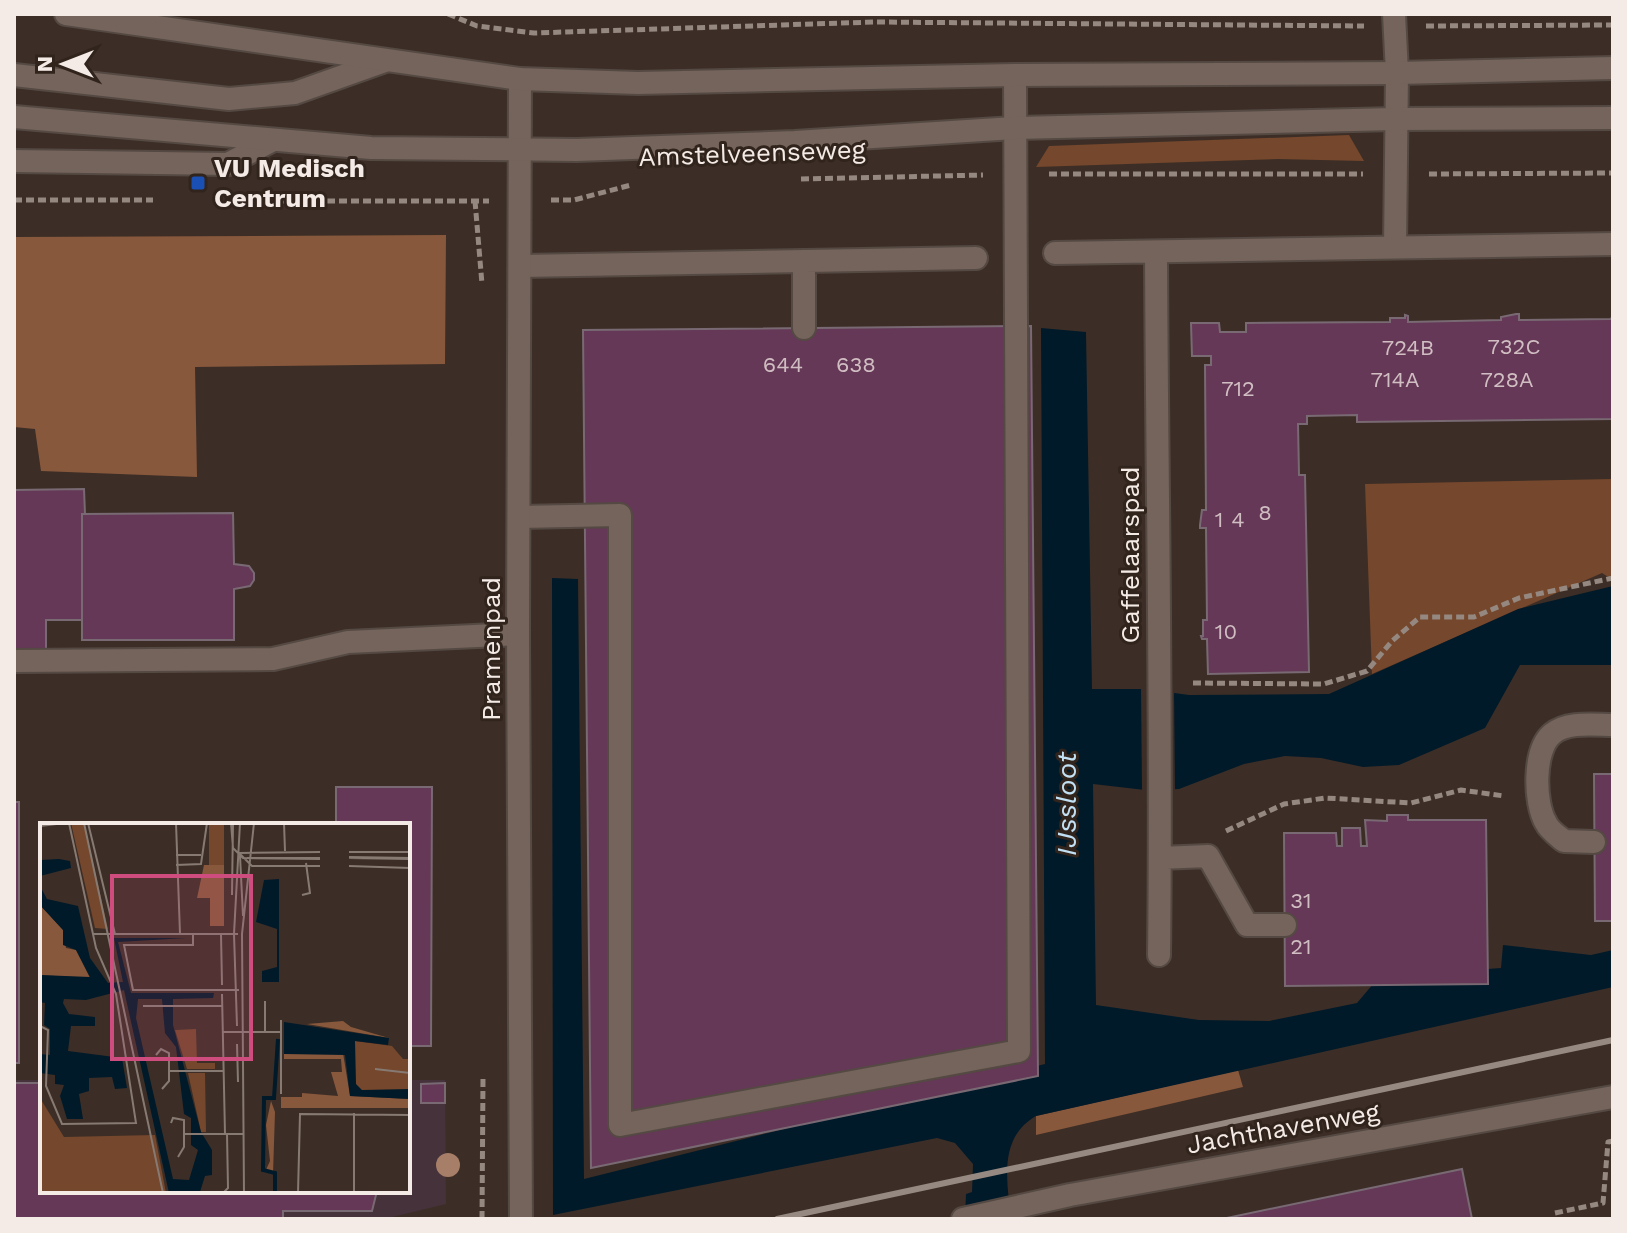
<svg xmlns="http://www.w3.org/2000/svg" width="1627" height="1233" viewBox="0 0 1627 1233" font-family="'Work Sans',sans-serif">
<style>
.commercial{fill:#45323a}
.green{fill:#75472c}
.forest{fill:#88583c}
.water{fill:#011a2a}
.pier{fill:#3c2e26}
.building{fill:#643856;stroke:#786973;stroke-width:2}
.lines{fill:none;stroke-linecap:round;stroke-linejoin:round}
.service-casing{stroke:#554943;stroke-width:26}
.minor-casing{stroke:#554943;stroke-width:26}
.secondary-casing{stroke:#554943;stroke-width:26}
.path{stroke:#948881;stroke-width:5;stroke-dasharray:8 4;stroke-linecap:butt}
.service{stroke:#74645b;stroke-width:22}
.minor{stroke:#74645b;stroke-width:22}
.secondary{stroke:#74645b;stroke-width:22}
.rail{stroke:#958982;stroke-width:6}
.tree{fill:#a77f68}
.transit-dot{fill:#1a4fb4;stroke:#31241c;stroke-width:3}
.labels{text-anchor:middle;stroke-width:6;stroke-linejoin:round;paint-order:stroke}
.number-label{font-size:22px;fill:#d1bec2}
.street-label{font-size:26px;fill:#f5ebe6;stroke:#31241c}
.poi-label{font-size:26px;font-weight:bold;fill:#f5ebe6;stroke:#31241c;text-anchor:start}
.water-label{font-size:28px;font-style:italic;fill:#c2e0f4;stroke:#31241c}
.inset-river{fill:none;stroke:#011a2a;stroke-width:4}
.inset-road{fill:none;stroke:#867a73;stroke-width:2}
.view{fill:#cf4d7e;fill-opacity:0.15;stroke:#cf4d7e;stroke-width:4}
.inset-edge{fill:none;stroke:#f5ebe6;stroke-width:4}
</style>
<rect width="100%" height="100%" fill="#3c2e26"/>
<path class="commercial" d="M14,1080H42V1191H408V1080H445L446,1204L384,1219H14Z"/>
<path class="green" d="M1349,135L1364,161L1278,159L1036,167L1049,146Z
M1613,479V580L1602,573L1372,674L1365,484Z"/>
<path class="forest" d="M446,235L445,364L195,367L197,477L41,471L35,429L14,427V237Z
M1238,1070L1243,1087L1036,1135V1116Z"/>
<path class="water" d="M1041,328L1086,332L1092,689H1145L1189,695L1329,694L1518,609L1613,586V665H1520L1485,728L1399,765L1363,767L1321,758L1285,756L1244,764L1179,789L1145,790L1093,784L1096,1005L1199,1020L1269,1021L1357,1003L1379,977L1501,968L1503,945L1591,955L1613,950V987L1036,1116C998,1138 1007,1181 1011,1219H965L966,1194L972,1192L973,1164L955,1143L937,1138L553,1215L552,578L578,579L584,1179L1045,1064Z"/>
<path class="pier" d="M1141,685L1174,689L1175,794H1142Z"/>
<path class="building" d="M1516,314H1519V320L1611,319L1613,315V419L1357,422V415L1307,416V424H1298L1299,475H1305L1309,672L1208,674L1207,639H1202L1201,636H1203V620H1207L1206,528H1200V525L1202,510H1206L1205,365H1211V356H1192L1191,323H1219L1220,332H1246V323L1390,322V318H1405V315L1408,316V322L1501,320V317Z
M1031,326L1038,1076L591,1168L583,330Z
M84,489L85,514H82V620H46V651H14V490Z
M233,513L234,564L249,566L254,573V580L250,586L234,589V640H82V514Z
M1594,774H1613V921H1595Z
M336,787H432L431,1046H408V825H336Z
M14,802H19V1063H14Z
M1387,815H1408V820H1486L1488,984L1285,986L1284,833H1336L1337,846H1342V828H1360L1361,846H1367L1365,820L1387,821Z
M14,1083H42V1191H377L372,1211H283V1219H14Z
M445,1083V1103H421V1084Z
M1462,1169L1472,1219H1222Z"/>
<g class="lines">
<g class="service-casing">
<path id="service" d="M14,75L229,99L295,93L385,61
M14,161L228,164L273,140
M804,261V328
M521,266L976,258
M519,517L620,515V1125L1019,1051L1015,75
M14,661L273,659L348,642L518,634"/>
</g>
<g class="minor-casing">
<path id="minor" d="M1394,14L1397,73L1395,247
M520,79L518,634L521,1219
M1156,252C1157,486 1162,721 1159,955
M1055,253L1613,244
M1594,842L1564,841C1558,836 1549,830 1546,823C1534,803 1533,750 1552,734C1567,721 1595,725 1613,725
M1160,858L1208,856L1247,925H1285
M963,1219L1070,1195L1613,1097"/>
</g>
<g class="secondary-casing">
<path id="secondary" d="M66,14L520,79L638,83L1015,75L1397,73L1613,68
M14,117L371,148L577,150L795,142L1014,128L1395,119L1613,118"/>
</g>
<path class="path" d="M448,14L477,26L534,33L874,22L1364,26
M1426,26L1613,25
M1049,174H1363
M1429,174L1613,173
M801,179L983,175
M14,200H153
M551,200H574L631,185
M231,201H489
M475,201L482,284
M1193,683L1324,684L1367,671L1392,641L1420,617H1474L1519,598L1613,578
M1226,831L1284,804L1325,798L1411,803L1461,790L1504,796
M1555,1213L1603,1203L1608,1142L1613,1141
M482,1219L483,1078"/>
<use href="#service" class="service"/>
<use href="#minor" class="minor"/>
<use href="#secondary" class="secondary"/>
<path class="rail" d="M777,1219L1613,1040"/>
</g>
<circle class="tree" cx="448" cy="1165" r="12"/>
<rect class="transit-dot" x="190" y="175" width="16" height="16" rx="4"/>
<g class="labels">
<g class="number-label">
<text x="1514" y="354">732C</text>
<text x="1408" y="355">724B</text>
<text x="783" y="372">644</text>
<text x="856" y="372">638</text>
<text x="1395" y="387">714A</text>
<text x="1507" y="387">728A</text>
<text x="1238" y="396">712</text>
<text x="1265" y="520">8</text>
<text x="1219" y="527">1</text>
<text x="1238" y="527">4</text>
<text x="1226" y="639">10</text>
<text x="1301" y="908">31</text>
<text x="1301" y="954">21</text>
</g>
<g class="street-label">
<text transform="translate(752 153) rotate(-2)" y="9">Amstelveenseweg</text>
<text transform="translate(1130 555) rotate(-90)" y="9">Gaffelaarspad</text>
<text transform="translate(491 649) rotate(-90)" y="9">Pramenpad</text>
<text transform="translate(1283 1128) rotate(-10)" y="9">Jachthavenweg</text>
</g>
<g class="poi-label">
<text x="214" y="177">VU Medisch<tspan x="214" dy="30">Centrum</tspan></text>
</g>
<g class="water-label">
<text transform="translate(1066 804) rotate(-90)" y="10">IJssloot</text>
</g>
</g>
<g transform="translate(40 823)">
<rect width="370" height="370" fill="#3c2e26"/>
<path d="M31,0H44L68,106L55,105ZM169,0H184V42H169ZM156,206L157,240H175V246H147L135,207ZM315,218L352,223L363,236H370V270H315ZM148,250H165L166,309H161ZM0,275L24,314L115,312L126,370H0Z" fill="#75472c"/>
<path d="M164,42H184V103H170V75H157ZM0,82L23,107L26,125L36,127L50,155L0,152ZM303,198L311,204L349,215L267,201ZM303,230L310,273L370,276V285H241V274H262V270L298,273L291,249H302L301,236H244V231ZM231,278L235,289L233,351L225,349L230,338L226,302Z" fill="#88583c"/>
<path d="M19,36L30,38L31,45L0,53V37ZM239,56V159H222V148L237,144V106L216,99L224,57ZM0,63L7,76L38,83L50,135L68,160L83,159L74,115H146L78,119L91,170H174L173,175L133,176V202L161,309L172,327V352L165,353L160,369L129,370L84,167L46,177L24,176L23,180L29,191L55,194V203H31L28,228L82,235L87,265L75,266L72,254L49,255V268L39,271L43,296H27L20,273L24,262L15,261V252L0,250V231L10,232V206L4,202L5,180L0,179V152L50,154L36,127L23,122V107L0,82ZM98,176H122L125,210L136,224L144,291L151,295V322L158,327L149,357L133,356L96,195ZM244,199L349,215L348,222L315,218L316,261L322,267L370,266V276L310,273L305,232L244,231Z" fill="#011a2a" fill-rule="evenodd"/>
<path class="inset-river" d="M235,370V350L223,347L224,275H234L238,216"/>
<path class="inset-road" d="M44,0L123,370M48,0L75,111M136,0L140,111M191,0L193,25L203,35L280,36M244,0L245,28M0,3L25,0M309,29H370M199,30L280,29M200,31L212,43H280M136,32H161M200,33L203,93M309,34L370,35M207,35H280M309,35L370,36M136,42L161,41L167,0M309,43L370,45M192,72L193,0M262,72L270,70L266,40M53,111H198M153,111V122H84L93,167H199M181,111L182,162M182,171L185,311M225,178V209M103,183H182M0,203L8,207L6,263L22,301L96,300L76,171L56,125L29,0M197,203L194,111L200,0M183,209H241M197,221L198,259M116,232L121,226L129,230V258L122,266M335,246L370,250M129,248H183M241,271V197M314,290V370M131,300L133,295L144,297V324L138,334M144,311H203M183,370L188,365L187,311M204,370L202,111L214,0M258,370L260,291L370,292M370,370V307"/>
<path class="view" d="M72,53H211V236H72Z"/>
<rect width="370" height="370" class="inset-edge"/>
</g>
<rect width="1627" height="1233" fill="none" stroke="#f5ebe6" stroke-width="32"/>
<g transform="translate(64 64) rotate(270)" stroke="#31241c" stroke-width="6" paint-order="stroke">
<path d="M0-6L14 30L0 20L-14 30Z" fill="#f5ebe6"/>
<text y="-12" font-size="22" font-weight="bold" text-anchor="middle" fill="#f5ebe6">N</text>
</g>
</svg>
